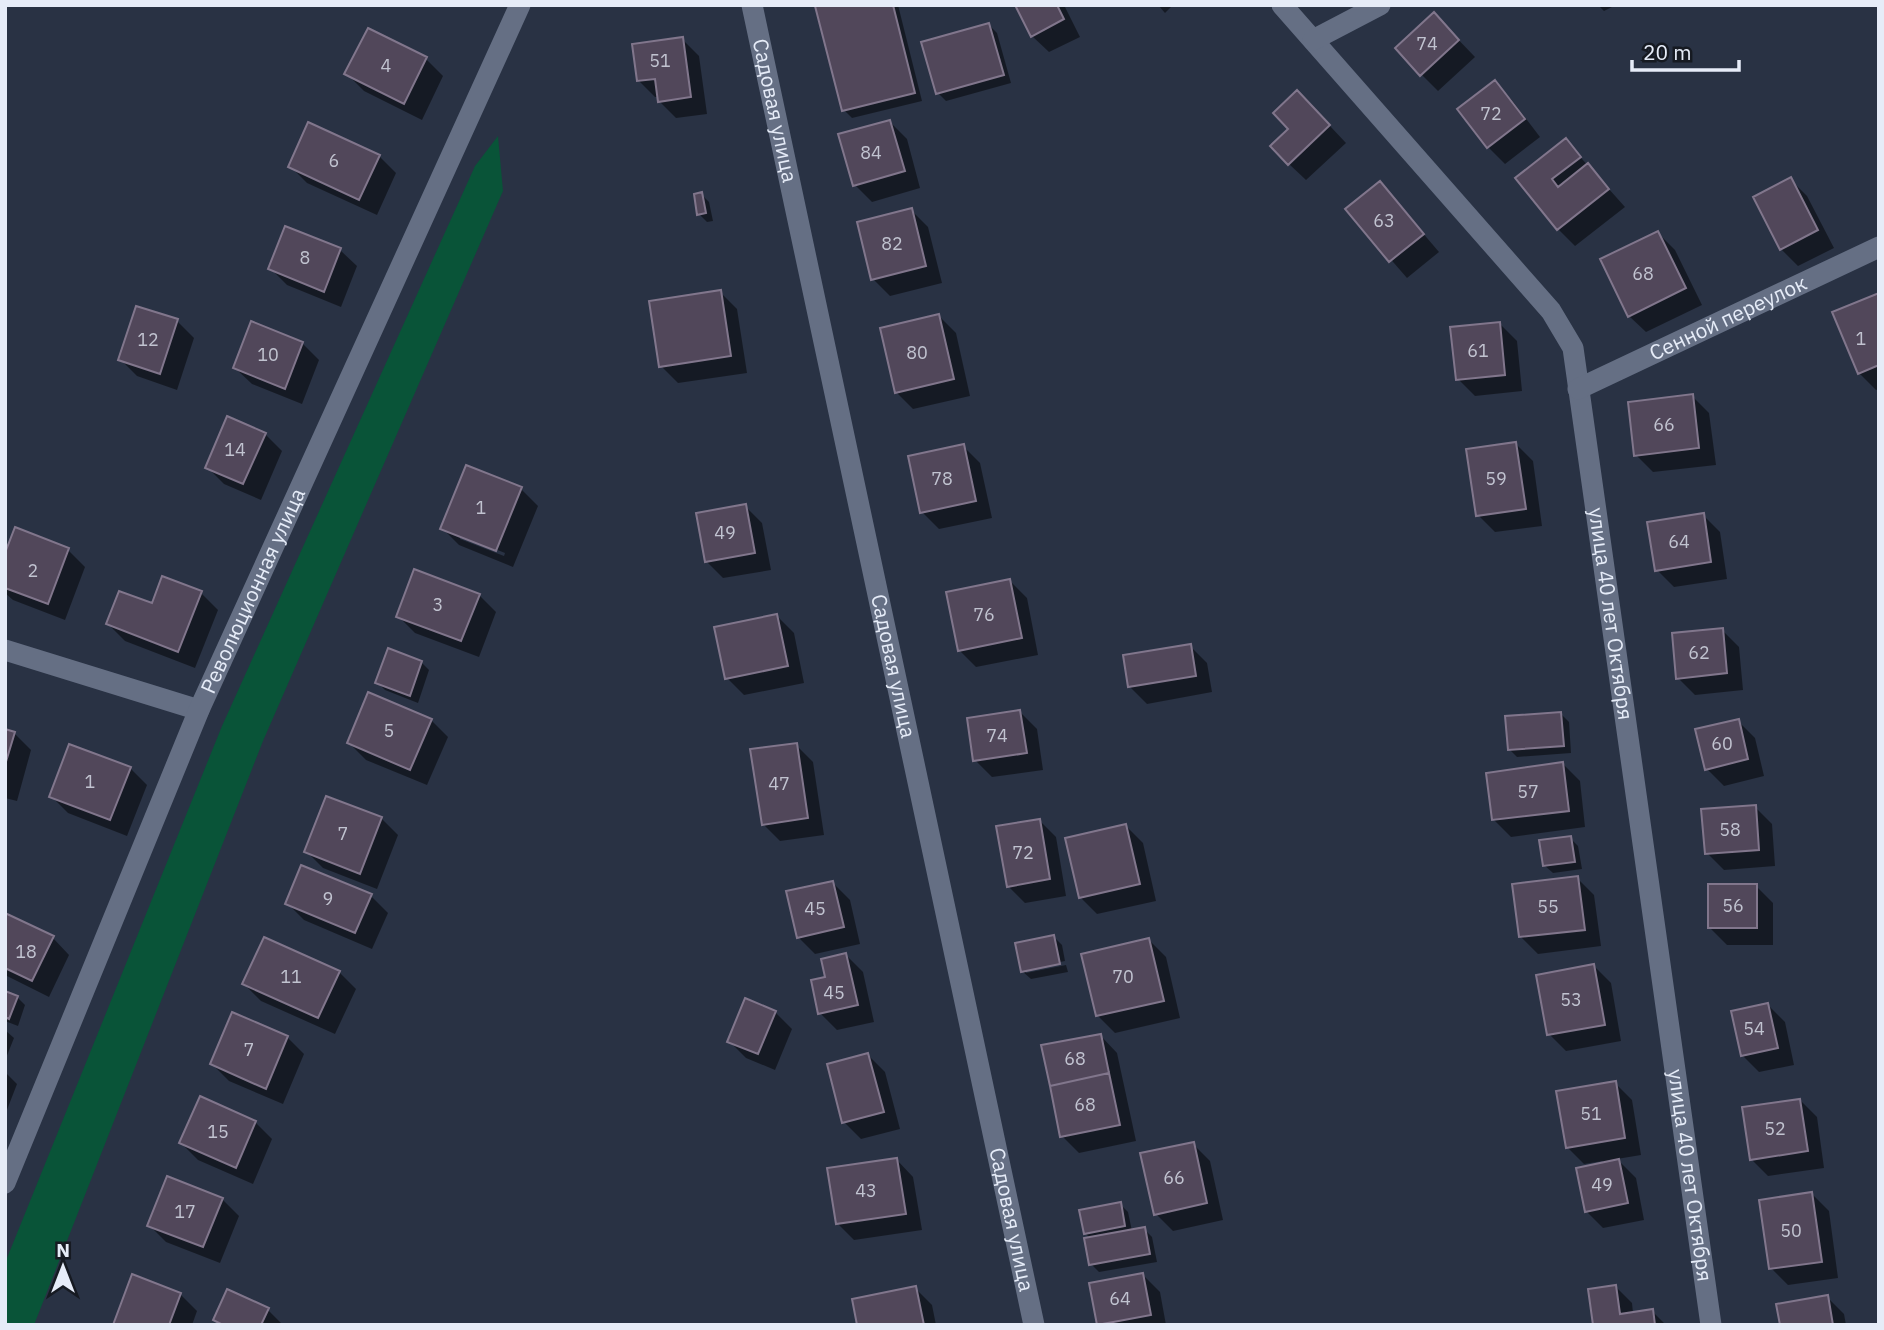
<svg xmlns="http://www.w3.org/2000/svg" width="1884" height="1330" viewBox="0 0 1884 1330" font-family="'IBM Plex Sans',sans-serif">
<style>
.green{fill:#095438}
.shadow{fill:#0007;fill-rule:evenodd}
.building{fill:#51475a;stroke:#81768c;stroke-width:2}
.lines{fill:none;stroke-linecap:round;stroke-linejoin:round}
.street{stroke:#656f84;stroke-width:21}
.labels{text-anchor:middle;stroke-width:7;stroke-linejoin:round;paint-order:stroke}
.number-label{font-size:18px;fill:#c1c3d0}
.street-label{font-size:21px;fill:#e6ecf8;stroke:#161a22}
</style>
<rect width="100%" height="100%" fill="#293244"/>
<path class="green" d="M498,136L503,191L263,741L34,1325H5V1263L222,726L475,166Z"/>
<path class="shadow" d="M825,5H898L922,101L852,118L844,110L817,7Z
M1017,5H1064L1080,37L1049,52L1032,36Z
M1158,5H1173L1165,13Z
M1598,5H1616L1604,11Z
M989,25L997,33L1011,83L946,101L938,93Z
M368,30L426,59L443,76L422,120L364,91L347,74Z
M1451,32L1475,57L1438,91L1421,74Z
M682,39L699,56L707,114L676,118L659,101V97H655L638,80Z
M1494,83L1511,99L1540,137L1505,164L1488,147L1459,110Z
M1314,109L1346,143L1306,180L1289,164Z
M890,122L907,139L920,188L872,202L855,185Z
M1565,140L1625,207L1575,246L1558,229L1518,178Z
M379,156L396,173L377,215L307,183L290,166Z
M1790,179L1807,196L1834,248L1798,266L1781,249Z
M1380,183L1439,252L1407,278L1347,209Z
M701,194L709,202L713,221L707,222L699,214Z
M911,210L928,227L942,283L890,296L873,279Z
M286,228L340,250L357,266L341,307L287,285L270,268Z
M1658,233L1675,250L1702,305L1646,332L1629,316Z
M720,292L737,309L747,373L678,383L661,366Z
M1879,295V389L1876,390L1859,373Z
M939,316L956,333L970,396L913,409L896,392Z
M177,321L194,338L177,390L137,376L120,359Z
M1500,324L1517,341L1522,391L1475,396L1458,379Z
M302,343L319,360L302,404L252,384L235,368Z
M1692,396L1709,413L1716,465L1653,472L1636,455Z
M265,434L282,451L261,500L224,484L207,467Z
M1516,444L1533,461L1542,526L1495,532L1478,515Z
M963,446L980,463L992,518L939,529L922,512Z
M467,467L521,489L538,506L513,567L459,545L442,528ZM460,535L505,553L504,556L460,539Z
M745,506L762,523L771,570L723,578L706,561Z
M1703,515L1720,532L1727,579L1674,587L1657,570Z
M68,550L85,567L65,620L13,600L5,593V558Z
M1010,581L1027,598L1038,655L976,667L959,650Z
M201,593L218,610L195,668L125,641L108,624L153,605Z
M479,595L496,612L479,657L415,633L398,616Z
M777,616L794,633L804,683L744,695L727,678Z
M1722,630L1739,647L1743,690L1695,695L1678,678Z
M1190,646L1207,663L1212,692L1147,704L1130,687Z
M421,662L429,670L418,703L385,690L377,682Z
M1020,712L1037,729L1043,770L992,777L975,760Z
M1561,714L1569,722L1571,753L1517,757L1509,749Z
M431,720L448,737L427,785L366,760L349,743Z
M1738,721L1755,738L1764,776L1724,786L1707,769Z
M5,731L14,733L31,750L17,801L5,798Z
M796,745L813,762L824,835L780,841L763,824Z
M1563,764L1580,781L1585,827L1511,837L1494,820Z
M130,768L147,785L127,836L68,813L51,796Z
M1755,807L1772,824L1775,866L1724,870L1707,853Z
M381,818L398,835L377,889L323,868L306,851Z
M1039,820L1056,837L1066,896L1025,903L1008,886Z
M1126,826L1143,843L1156,901L1097,914L1080,897Z
M1570,838L1578,846L1582,869L1553,873L1544,865Z
M1577,878L1594,895L1601,946L1538,954L1521,937Z
M833,883L850,900L860,944L815,954L798,937Z
M1756,886L1773,903V945H1727L1710,928Z
M371,896L388,913L372,949L304,920L287,903Z
M5,915L53,938L69,955L49,997L5,975Z
M1054,937L1062,945L1065,961L1026,969V973L1066,965L1068,972L1031,979L1022,971Z
M1149,940L1166,957L1180,1018L1115,1033L1098,1016Z
M846,955L863,972L874,1022L837,1030L820,1013L827,978Z
M1594,966L1611,983L1621,1041L1566,1051L1549,1034Z
M339,972L356,989L335,1034L261,1001L244,984Z
M5,993L17,997L25,1005L18,1026L5,1021Z
M1768,1005L1785,1022L1794,1065L1759,1072L1742,1055Z
M775,1012L792,1029L775,1070L746,1058L729,1041Z
M5,1030L14,1038L6,1058H5Z
M1100,1035L1117,1053L1136,1141L1079,1153L1062,1136Z
M287,1037L304,1054L283,1104L229,1081L212,1064Z
M868,1055L885,1072L900,1129L861,1139L844,1122Z
M5,1072L17,1084L5,1115Z
M1615,1083L1632,1100L1641,1155L1617,1159L1636,1178L1644,1220L1603,1228L1586,1211L1603,1161L1584,1164L1567,1147Z
M1800,1100L1817,1117L1824,1168L1768,1176L1751,1159Z
M255,1122L272,1139L253,1184L198,1160L181,1143Z
M1193,1144L1210,1161L1223,1220L1173,1231L1156,1214Z
M896,1159L913,1177L922,1230L854,1240L837,1223Z
M1812,1194L1829,1211L1838,1278L1788,1285L1771,1268Z
M222,1199L239,1216L220,1263L166,1242L149,1225Z
M1120,1204L1128,1212L1132,1231L1144,1229L1152,1237L1157,1262L1099,1272L1091,1264V1239L1085,1233Z
M1143,1275L1160,1292L1166,1325H1099Z
M1615,1286L1632,1303L1633,1313L1652,1311L1666,1325H1594Z
M915,1288L932,1305L936,1325H859Z
M180,1294L197,1311L192,1325H115Z
M1827,1297L1844,1314L1846,1325H1782Z
M268,1310L283,1325H220L215,1320Z"/>
<path class="building" d="M893,5L915,93L842,111L815,6Z
M1015,5H1057L1064,19L1031,37Z
M1434,12L1459,40L1420,76L1395,48Z
M989,23L1004,75L936,94L921,42Z
M368,28L427,57L404,104L344,74Z
M683,37L691,97L658,102L655,79L637,81L632,44Z
M1495,80L1525,119L1487,148L1457,109Z
M1297,90L1330,125L1288,165L1270,146L1288,129L1273,113Z
M890,120L905,171L853,186L838,134Z
M308,122L380,155L359,200L288,167Z
M1566,138L1581,157L1552,179L1558,187L1588,163L1609,189L1557,230L1515,178Z
M1791,177L1818,230L1780,250L1753,197Z
M1380,181L1424,234L1389,262L1345,209Z
M702,192L706,213L697,215L694,194Z
M912,208L926,266L871,280L857,222Z
M285,226L341,248L324,292L268,269Z
M1658,231L1686,288L1628,317L1600,259Z
M721,290L731,356L659,367L649,301Z
M1879,293V365L1858,374L1832,312Z
M136,306L178,319L160,374L118,360Z
M939,314L954,379L895,393L880,328Z
M251,321L303,342L285,389L233,368Z
M1500,322L1505,375L1456,380L1450,327Z
M1693,394L1699,448L1634,456L1628,402Z
M227,416L266,433L243,484L205,468Z
M1516,442L1526,509L1476,516L1466,449Z
M964,444L976,501L920,513L908,456Z
M466,465L522,487L496,551L440,529Z
M746,504L755,553L705,562L696,513Z
M1704,513L1711,562L1655,571L1647,522Z
M15,527L69,548L48,604L5,588V553Z
M414,569L480,594L461,641L396,617Z
M162,576L202,591L178,652L106,624L119,591L152,603Z
M1010,579L1022,638L958,651L946,592Z
M777,614L788,666L725,679L714,627Z
M1723,628L1727,673L1676,679L1672,633Z
M1191,644L1196,676L1128,687L1123,655Z
M388,648L422,661L410,696L375,683Z
M368,692L432,719L410,770L347,743Z
M1020,710L1027,753L973,761L967,718Z
M1561,712L1564,746L1508,750L1505,716Z
M1739,719L1748,759L1705,770L1695,729Z
M5,729L15,732L5,765Z
M797,743L808,818L762,825L750,749Z
M69,744L131,767L110,820L49,797Z
M1563,762L1569,811L1492,820L1486,773Z
M326,796L382,817L360,874L304,852Z
M1756,805L1759,850L1705,854L1701,809Z
M1040,819L1050,879L1007,887L996,826Z
M1126,824L1140,884L1079,898L1065,838Z
M1571,836L1575,862L1543,866L1539,840Z
M301,865L372,894L355,933L285,904Z
M1578,876L1585,930L1519,937L1512,884Z
M833,881L844,927L797,938L786,891Z
M1708,884H1757V928H1708Z
M5,913L54,936L32,981L5,968Z
M1054,935L1060,964L1021,972L1015,943Z
M264,937L340,971L318,1018L242,984Z
M1149,938L1164,1001L1096,1016L1081,954Z
M846,953L858,1005L818,1014L811,980L825,977L821,959Z
M1594,964L1605,1025L1547,1035L1536,975Z
M5,991L18,996L9,1019L5,1017Z
M745,998L776,1011L758,1054L727,1042Z
M1768,1003L1778,1048L1741,1056L1731,1011Z
M232,1012L288,1036L266,1089L210,1064Z
M1101,1034L1109,1073L1050,1086L1041,1045Z
M868,1053L884,1112L842,1123L827,1064Z
M1109,1073L1120,1125L1060,1137L1050,1086Z
M1616,1081L1625,1138L1566,1148L1556,1091Z
M200,1096L256,1121L236,1168L179,1143Z
M1800,1099L1808,1151L1750,1160L1742,1107Z
M1194,1142L1207,1203L1154,1215L1140,1153Z
M897,1158L906,1214L836,1224L827,1168Z
M1619,1159L1628,1203L1585,1212L1576,1168Z
M167,1176L223,1198L203,1247L147,1226Z
M1812,1192L1822,1262L1769,1269L1759,1200Z
M1121,1202L1125,1226L1084,1234L1079,1210Z
M1145,1227L1150,1254L1089,1265L1084,1238Z
M1143,1273L1151,1315L1097,1325L1089,1283Z
M132,1274L181,1293L169,1325H113Z
M1616,1285L1620,1314L1653,1309L1655,1325H1593L1588,1289Z
M916,1286L924,1325H857L852,1299Z
M227,1289L269,1308L261,1325H223L213,1320Z
M1828,1295L1833,1325H1780L1776,1304Z"/>
<g class="lines">
<g class="street">
<path id="s1" d="M752,5L1034,1325"/>
<path id="s2" d="M1282,5L1551,311L1573,348L1711,1325"/>
<path d="M1313,40L1380,5"/>
<path id="s3" d="M1578,389L1879,247"/>
<path d="M5,650L199,710"/>
<path id="s4" d="M5,1183L199,710L520,5"/>
</g>
</g>
<g class="labels">
<g class="number-label">
<text x="1427" y="50">74</text>
<text x="660" y="67">51</text>
<text x="386" y="72">4</text>
<text x="1491" y="120">72</text>
<text x="871" y="159">84</text>
<text x="334" y="167">6</text>
<text x="1384" y="227">63</text>
<text x="892" y="250">82</text>
<text x="305" y="264">8</text>
<text x="1643" y="280">68</text>
<text x="1861" y="345">1</text>
<text x="148" y="346">12</text>
<text x="1478" y="357">61</text>
<text x="917" y="359">80</text>
<text x="268" y="361">10</text>
<text x="1664" y="431">66</text>
<text x="235" y="456">14</text>
<text x="942" y="485">78</text>
<text x="1496" y="485">59</text>
<text x="481" y="514">1</text>
<text x="725" y="539">49</text>
<text x="1679" y="548">64</text>
<text x="33" y="577">2</text>
<text x="438" y="611">3</text>
<text x="984" y="621">76</text>
<text x="1699" y="659">62</text>
<text x="389" y="737">5</text>
<text x="997" y="742">74</text>
<text x="1722" y="750">60</text>
<text x="90" y="788">1</text>
<text x="779" y="790">47</text>
<text x="1528" y="798">57</text>
<text x="1730" y="836">58</text>
<text x="343" y="840">7</text>
<text x="1023" y="859">72</text>
<text x="328" y="905">9</text>
<text x="1733" y="912">56</text>
<text x="1548" y="913">55</text>
<text x="815" y="915">45</text>
<text x="26" y="958">18</text>
<text x="291" y="983">11</text>
<text x="1123" y="983">70</text>
<text x="834" y="999">45</text>
<text x="1571" y="1006">53</text>
<text x="1754" y="1035">54</text>
<text x="249" y="1056">7</text>
<text x="1075" y="1065">68</text>
<text x="1085" y="1111">68</text>
<text x="1591" y="1120">51</text>
<text x="1775" y="1135">52</text>
<text x="218" y="1138">15</text>
<text x="1174" y="1184">66</text>
<text x="1602" y="1191">49</text>
<text x="866" y="1197">43</text>
<text x="185" y="1218">17</text>
<text x="1791" y="1237">50</text>
<text x="1120" y="1305">64</text>
</g>
<g class="street-label">
<text dy="7" stroke="none"><textPath href="#s1" startOffset="108">Садовая улица</textPath></text>
<text dy="7" stroke="none"><textPath href="#s3" startOffset="166">Сенной переулок</textPath></text>
<text dy="7" stroke="none"><textPath href="#s4" startOffset="642">Революционная улица</textPath></text>
<text dy="7" stroke="none"><textPath href="#s2" startOffset="719">улица 40 лет Октября</textPath></text>
<text dy="7" stroke="none"><textPath href="#s1" startOffset="676">Садовая улица</textPath></text>
<text dy="7" stroke="none"><textPath href="#s2" startOffset="1286">улица 40 лет Октября</textPath></text>
<text dy="7" stroke="none"><textPath href="#s1" startOffset="1242">Садовая улица</textPath></text>
</g>
</g>
<rect width="1884" height="1330" fill="none" stroke="#e6ecf8" stroke-width="14"/>
<g transform="translate(63 1267)" stroke="#161a22" stroke-width="5" paint-order="stroke">
<path d="M0-5L12 26L0 18L-12 26Z" fill="#e6ecf8"/>
<text y="-10" font-size="19" font-weight="bold" text-anchor="middle" fill="#e6ecf8">N</text>
</g>
<path d="M1632 60v10h107v-10" fill="none" stroke="#e6ecf8" stroke-width="3.5"/>
<text x="1643" y="60" font-size="21" fill="#e6ecf8" stroke="#161a22" stroke-width="5" paint-order="stroke">20 m</text>
</svg>
